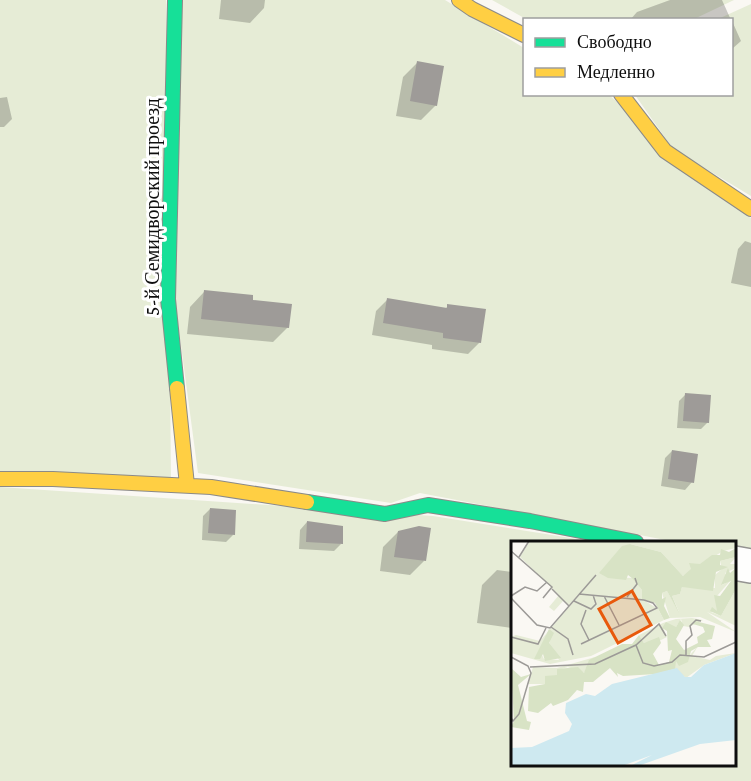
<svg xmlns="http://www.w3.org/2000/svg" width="751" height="781" viewBox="0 0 751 781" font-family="'Crimson Pro',serif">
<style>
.green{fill:#e6ecd6}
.shadow{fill:#0003}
.building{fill:#9e9b98}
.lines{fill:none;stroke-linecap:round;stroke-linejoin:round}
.street-casing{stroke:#949391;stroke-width:36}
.fast-casing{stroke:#8b8a88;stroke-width:16}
.slow-casing{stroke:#8b8a88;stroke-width:16}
.street{stroke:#fefefd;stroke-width:33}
.fast{stroke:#16e098;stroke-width:14}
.slow{stroke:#ffcf43;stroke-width:14}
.labels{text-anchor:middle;stroke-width:6;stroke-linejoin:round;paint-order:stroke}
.street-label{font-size:20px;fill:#0e0e0e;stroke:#fff}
.inset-road{fill:none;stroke:#9c9a97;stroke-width:1.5}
.view{fill:#e8590c;fill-opacity:0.15;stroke:#e8590c;stroke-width:3}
.inset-edge{fill:none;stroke:#0e0e0e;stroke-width:3}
</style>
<rect width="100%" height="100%" fill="#faf8f3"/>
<path class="green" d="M0,0H166L171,477L0,476Z
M182,0H445L524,48V94L609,95L751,218V557L735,554L734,542H676L420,493L391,503L198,473L174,293Z
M492,0H734L692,20L526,19Z
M751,4V196L673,149L635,95L732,94V20L718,19Z
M0,487L433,516L596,542H512V764H734L735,570L751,573V781H0Z"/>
<path class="shadow" d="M221,0H265L264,8L250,23L219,19Z
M670,0H722L731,20H630L637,12Z
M732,21L741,41L732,49Z
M418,62L436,105L421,120L396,116L403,77Z
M7,97L12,119L4,127H0V98Z
M745,241L751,243V287L731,283L738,249Z
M204,292L251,301L288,327L273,342L187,334L190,307Z
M387,300L445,309L448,306L480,342L468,354L432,349V345L372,335L376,311Z
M686,394L708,422L701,429L677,428L679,401Z
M672,451L692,482L685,490L661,486L665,458Z
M210,509L233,535L226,542L202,540L203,516Z
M307,522L341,544L334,551L299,549L300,530Z
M398,532L424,561L410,575L380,571L383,547Z
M497,570L512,572V628L477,623L482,585Z"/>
<path class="building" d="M417,61L444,66L437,106L410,101Z
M204,290L253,295V300L292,304L289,328L201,319Z
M387,298L447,308V304L486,309L481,343L443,338V333L383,323Z
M685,393L711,395L709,423L683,421Z
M672,450L698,454L694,483L668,479Z
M210,508L236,510L235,535L208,533Z
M307,521L343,526V544L306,542Z
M419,526L431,528L426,561L394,557L398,531Z"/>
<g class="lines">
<g class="street-casing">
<path id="street" d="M734,563L751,566"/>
</g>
<g class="fast-casing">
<path id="fast" d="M175,0L168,299L177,388
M307,502L385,514L428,505L530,521L636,542"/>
</g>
<g class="slow-casing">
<path id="slow" d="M459,0L472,9L524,35
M621,94L665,151L751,209
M177,388L187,485
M0,479H53L211,487L307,502"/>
</g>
<use href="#street" class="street"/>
<use href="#fast" class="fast"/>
<use href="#slow" class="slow"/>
</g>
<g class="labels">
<g class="street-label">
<text transform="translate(152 207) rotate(-90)" y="7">5-й Семидворский проезд</text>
</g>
</g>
<g transform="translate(511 541)">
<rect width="225" height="225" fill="#faf8f3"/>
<path d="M19,0H225V7L212,10L172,35L150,11L119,3L100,36L122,37L131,49V58L147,68L153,79L80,115L39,123L0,112V96L5,94L29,100L88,31L58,64L52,60L43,70L38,66L48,54L9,16ZM36,92L40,93L38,103L48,119L33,118L31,114ZM225,16L219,23H225V27L214,32L216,36L211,44L220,39L206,55V70L200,71L210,75L225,48V85L196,71L225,91L189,76L159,77L151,52L156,50L168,71L161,55L169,53L171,46L204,47V34L211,28L209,20ZM181,77L192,79L178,86L172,85L170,78L165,86L152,87L156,96L150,99L133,102L128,94L152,82L165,78ZM187,105L181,115L199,119L205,115L225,112L193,124L175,137L164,128L163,117L171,123ZM84,116L73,132L57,126L47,129V134L34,143H17L22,126L46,127Z" fill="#e6ecd6" fill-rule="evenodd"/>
<path d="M119,3L150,11L172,35L180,28L178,22L189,23L201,14H209L210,8L218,11L225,7V16L209,20V24L217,26L205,31L202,50L171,46L169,53L161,55L168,72L156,50L151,52V58L155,56L153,65L159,77L153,79L144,62L131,58V49L122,38L117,34L115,39L97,37L88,32L111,5ZM217,27L219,32L225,27V48L210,75L199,70L201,66L206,70L203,54L209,55L220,40L210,44ZM169,79L173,84L165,98L173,109L187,102L186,96L194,91L192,86L182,83L184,80L204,85L201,98L196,99L200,106H187L180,110L177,121L168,125L165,120L164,128L145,133L112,135L106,132L107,136L99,127L82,141H73L72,151L66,149L57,159L42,165L40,162L27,172L17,170L18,146L34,143V135L46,134V128L67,126L73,132L78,119L111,103H121L128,94L133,102L148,96L150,102L142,113L148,124L158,121L161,109L157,110L156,90L151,87L155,81L165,86ZM38,88L43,92L38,102L50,117L34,120L32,113L29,118H23ZM0,127L10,136L20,133L7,144L16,180L20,181L18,189L0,186L3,180Z" fill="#d8e3c5"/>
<path d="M225,112V199L189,203L127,225H119L141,214L111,225H0V207L21,206L58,190L61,183L54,172L55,162L75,153L84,155L101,143L166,127L174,136H180L193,124Z" fill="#cee9f0"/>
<path class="inset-road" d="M0,10L41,46L32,57M8,16L18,0M41,48L58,65M68,53L133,59L142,62L146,67L70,103M0,55L14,46L26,50L36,41M93,55L108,84M116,56L126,43L124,37M0,57L26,84L39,87L85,34M63,60L80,68L85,63L82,54M75,69L70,83L78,99M40,86L57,98L62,114M0,96L27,103L35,87M125,104L132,122L143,125L161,121L169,114L193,116L225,101M175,114V100L181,94L179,85L185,79L190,80M0,116L17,125L20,132L8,173L2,180L0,177M19,126L84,123L125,104L148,83L155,95"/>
<path class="view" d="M121,50L140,84L107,102L88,68Z"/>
<rect width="225" height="225" class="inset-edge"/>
</g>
<rect x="523" y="18" width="210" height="78" fill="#ffffff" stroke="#9f9f9f" stroke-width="1.5"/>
<rect x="535" y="38" width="30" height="9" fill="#16e098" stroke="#9f9f9f" stroke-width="1.5"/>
<text x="577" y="48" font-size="18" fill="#0e0e0e">Свободно</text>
<rect x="535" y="68" width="30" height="9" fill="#ffcf43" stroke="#9f9f9f" stroke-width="1.5"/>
<text x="577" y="78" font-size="18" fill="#0e0e0e">Медленно</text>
</svg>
